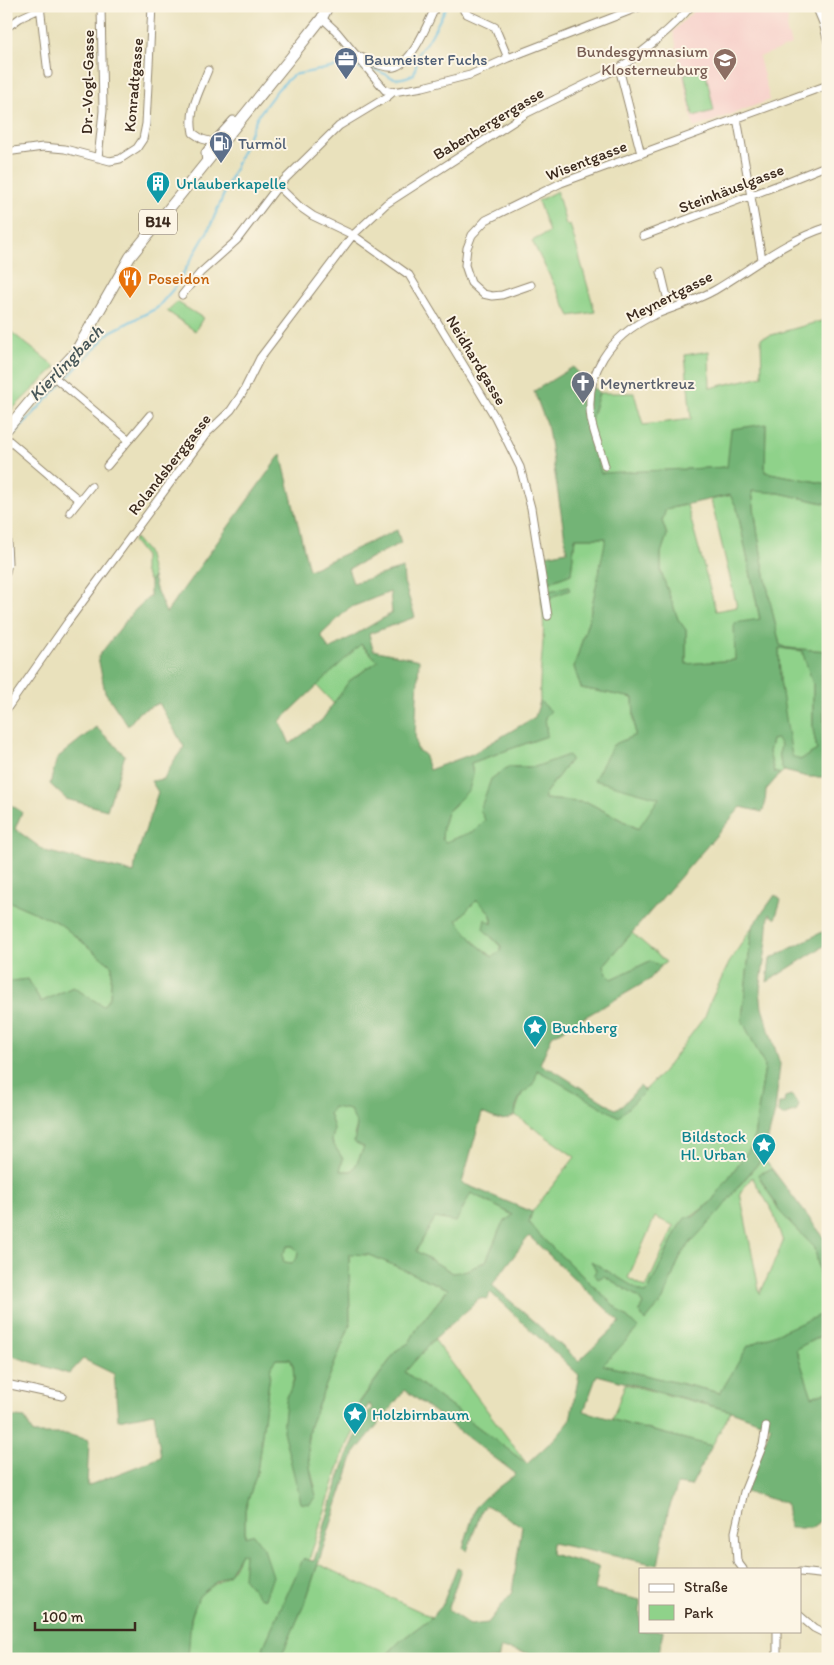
<svg xmlns="http://www.w3.org/2000/svg" width="834" height="1665" viewBox="0 0 834 1665" font-family="Itim,sans-serif">
<style>
.built{fill:#f7d0ca}
.green{fill:#8fd28a;stroke:#657e54;fill-rule:evenodd}
.forest{fill:#73b476;stroke:#576f4a;fill-rule:evenodd}
.lines{fill:none;stroke-linecap:round;stroke-linejoin:round}
.stream{stroke:#63bee1;stroke-width:2}
.street-casing{stroke:#92866d;stroke-width:9}
.primary-casing{stroke:#92866d;stroke-width:12}
.street{stroke:#fff;stroke-width:7}
.primary{stroke:#fff;stroke-width:10}
.labels{text-anchor:middle;stroke-width:4;stroke-linejoin:round;paint-order:stroke}
.shield{fill:#fcf5e5;stroke:#75675a;stroke-width:1}
.shield-label{font-size:15px;font-weight:bold;fill:#3b2a1e}
.education-label{font-size:16px;fill:#785e54;stroke:#fcf5e5;text-anchor:end}
.service-label{font-size:16px;fill:#4e5e75;stroke:#fcf5e5;text-anchor:start}
.street-label{font-size:16px;fill:#3b2a1e;stroke:#fcf5e5}
.culture-label{font-size:16px;fill:#0d838f;stroke:#fcf5e5;text-anchor:start}
.food-label{font-size:16px;fill:#c56008;stroke:#fcf5e5;text-anchor:start}
.worship-label{font-size:16px;fill:#5b616d;stroke:#fcf5e5;text-anchor:start}
.water-label{font-size:18px;font-style:italic;fill:#475658;stroke:#fcf5e5}
</style>
<rect width="100%" height="100%" fill="#fcf5e5"/>
<filter id="ink" filterUnits="userSpaceOnUse"><feTurbulence type="fractalNoise" baseFrequency=".02" numOctaves="2"/><feDisplacementMap in="SourceGraphic" scale="10" xChannelSelector="R" yChannelSelector="G"/><feConvolveMatrix kernelMatrix="1 2 1 2 8 2 1 2 1" color-interpolation-filters="sRGB"/></filter>
<filter id="wash" filterUnits="userSpaceOnUse"><feTurbulence type="fractalNoise" baseFrequency=".0096" numOctaves="4" result="noise"/><feDisplacementMap in="SourceGraphic" scale="20" xChannelSelector="R" yChannelSelector="G"/><feGaussianBlur stdDeviation="1.12" result="paint"/><feColorMatrix in="noise" values="0 0 0 0 0 0 0 0 0 0 0 0 0 0 0 0 0 1.4 0 .05"/><feComposite in="paint" operator="in"/></filter>
<g filter="url(#wash)">
<rect width="100%" height="100%" fill="#e9e1bc"/>
<path class="built" d="M699,6H769L770,9L785,6L788,18L787,31L791,45L759,57L770,100L694,128L673,31Z"/>
<path class="green" d="M705,69L714,111L693,116L684,74Z
M557,191L566,225L570,224L595,312L570,316L532,241L549,232L538,201Z
M177,302L203,318L195,331L167,311Z
M828,319V484L765,472L766,425L728,467L600,474L588,429L599,393H634L643,425L691,419L685,355L709,351L710,388L762,376L761,338Z
M6,328L56,367L6,415Z
M752,490L779,493L828,504V651L786,648L780,645C768,594 758,543 752,490Z
M730,495L737,508L760,620L735,660L686,664V630L678,619L661,572V553L667,535L662,521L666,509L687,505L716,611L737,607L711,500Z
M135,538L147,552L153,577L150,582L144,571V555L133,541Z
M575,538H607L590,615L574,667L581,688L633,698L635,735L613,745L660,798L639,829L589,803L544,799V795L571,759L568,756L535,767H508L485,820L474,831L446,842L442,839L443,826L447,812L455,805L473,775L471,763L547,736L545,717L550,711L540,701C538,669 547,636 542,605L556,595L546,592L545,584L571,574Z
M360,644L378,661L349,681L334,704L316,685Z
M779,648L802,650L813,684V729L817,750L800,760L791,756L780,680Z
M828,669V767L826,766L822,674Z
M777,738L781,745C779,754 779,762 784,771L780,774L774,772L769,752L772,740Z
M477,899C484,907 493,913 492,924L483,929L501,947V951L493,957L474,942L457,921Z
M6,900L59,923L112,966L110,997L103,1006L73,987L41,1002L28,979L6,982Z
M752,927L742,1019L765,1066L753,1144L711,1202L679,1226L648,1291L644,1293L592,1262L596,1270L638,1297L643,1304L639,1311L645,1321L663,1300L680,1257L691,1242L763,1158L772,1169L758,1175L781,1213L815,1248L828,1319L822,1315L748,1346L721,1393L602,1365L638,1328L542,1238L529,1222L532,1212L575,1157L515,1115C518,1098 527,1084 537,1070L619,1116L663,1072L705,1016L711,1000L729,963ZM752,1177L773,1212L783,1242L760,1294L740,1193ZM655,1217L674,1226L646,1288L628,1278Z
M632,933L666,962L661,966L650,961L612,979L607,974L604,965Z
M333,1106L350,1110L357,1125L354,1135L364,1147L357,1163L352,1171H340L343,1159L332,1142L334,1128L329,1114Z
M471,1193L513,1215L502,1224L486,1261L468,1270L453,1273L416,1251L435,1218Z
M288,1246H293L298,1252L297,1258L292,1263L284,1262L282,1255Z
M349,1254L370,1255L448,1289L418,1327L409,1343L397,1350L356,1407L364,1412L344,1451L309,1560H303L263,1648L267,1653L264,1659H188C188,1643 190,1605 201,1594C209,1586 223,1581 230,1573C235,1568 238,1559 241,1553L245,1554L259,1597L245,1537V1510L257,1472L271,1366L276,1359H290C298,1374 292,1386 286,1400L315,1487C309,1466 305,1447 310,1425L350,1325Z
M828,1332V1391L812,1397L796,1349Z
M434,1339L527,1464L405,1372Z
M625,1384L731,1411L712,1446L612,1420Z
M318,1564L432,1617L400,1641L383,1659H280L306,1600Z"/>
<path class="forest" d="M573,367L599,393L588,429L601,473L727,467L731,429L766,424L765,472L828,484V504L779,493L752,491C758,543 768,594 780,645L786,648L828,651V669L822,674L826,766L828,767V777H808L784,771C779,762 779,754 781,745L777,739L772,740L769,752L774,772L780,774L766,790L765,805L762,812L741,807L604,965L607,974L612,979L650,961L661,966L649,980L552,1036L540,1064L546,1068L553,1070L615,1109L622,1106L640,1086L645,1091L619,1117L537,1070C536,1082 532,1088 522,1093L516,1106L515,1115C502,1124 495,1118 482,1113L462,1183L532,1212L529,1222L542,1238L638,1328L603,1365L720,1393L748,1346L822,1314L828,1319V1332L796,1349L812,1397L828,1391V1515L811,1528H789L786,1503L745,1492L771,1426L731,1411L597,1375L584,1411L634,1426L712,1446L691,1486L678,1484L668,1512L658,1565L552,1543L551,1554L599,1567L595,1590L640,1600V1631H663L658,1659H559L501,1648L498,1659H383L400,1641L432,1617L442,1606L457,1567L461,1569L448,1610L470,1625L488,1623L512,1592L522,1526L486,1505L482,1510L467,1551L463,1548L476,1506L484,1498L516,1474L405,1390L354,1454L306,1600L280,1659H270L272,1655L267,1653L263,1648L303,1559L314,1561C327,1520 337,1477 355,1438C360,1427 364,1416 372,1408L369,1404L364,1412L356,1408L397,1350L409,1343L418,1327L448,1289L370,1255L349,1254L350,1325L310,1425L307,1441L311,1474L316,1496L310,1504L301,1503L283,1431L286,1400L294,1380L293,1365L290,1359H276L271,1366L257,1472L245,1510V1537L253,1534L264,1549L273,1576L265,1599L259,1597L243,1578L245,1554L241,1553L229,1574L216,1582L199,1596L191,1618L188,1659H6V1416L25,1418L33,1434H66L89,1440L87,1486L161,1457L154,1413L118,1420L114,1374L83,1359L69,1374L6,1354V982L28,979L41,1002L73,987L103,1006L110,997L112,966L59,923L6,900V806L11,805L22,812L15,829L45,851L134,873L136,858L158,792L151,781L164,779L173,762L184,747L159,703L139,712L128,726L105,692L98,657L132,613L150,596V582L153,577L156,589L166,613L281,454L309,570L397,530L401,543L348,569L353,583L403,568L404,582L415,617L369,634L373,650L419,660L415,734L417,750L424,754L429,770L472,754L535,717L540,701L551,711L545,717L547,736L471,763L473,775L469,790L447,812L443,826L442,839L446,842L474,831L485,820L480,810L491,779L508,767H535L568,755L571,759L544,795L545,799L589,803L638,829L659,798L594,780L613,745L635,735L633,698L581,688L574,667L590,615L606,538H575L571,574L545,584L546,592L568,586L570,590L556,595L542,605L541,556L567,551L548,429L534,391ZM730,495L737,508L760,619L734,623L735,660L686,664V630L678,619L661,572V553L667,535L662,521L666,509ZM390,592L392,613L329,650L321,635L349,608ZM361,644L378,661L349,681L322,720L290,744L280,721ZM779,648L802,651L813,684V729L817,750L800,760L792,756L780,680ZM477,900C484,907 494,913 492,924L485,919L483,929L501,946V951L492,957L474,942L457,920ZM333,1107L350,1110L357,1125L354,1142L364,1147L357,1163L352,1171H340L343,1159L332,1142L334,1128L329,1114ZM471,1193L513,1215L502,1224L486,1261L468,1270L453,1273L416,1251L435,1218L456,1222ZM529,1236L620,1322L579,1361L492,1285ZM288,1246H293L298,1252L297,1258L292,1263L284,1262L282,1255ZM490,1292L579,1375L570,1420L556,1437L527,1464L405,1372L434,1339L472,1306L479,1298L488,1299Z
M96,727L125,755L107,810L66,799L50,784L57,758Z
M775,895L781,900L775,919L769,914L767,941L760,990L762,1008L780,1064L775,1112L763,1158L742,1182L720,1211L691,1242L680,1257L663,1300L645,1321L639,1311L643,1304L638,1297L604,1276L598,1279L594,1274L596,1270L591,1261L644,1293L648,1291L679,1226L686,1217H693L711,1202L753,1144L765,1066L742,1020L752,927Z
M828,929V947L827,944L767,982L770,959Z
M791,1095L799,1104L797,1111L784,1116L778,1112L779,1103H784L785,1097Z
M772,1169L828,1243V1314L826,1313L815,1248L781,1213L758,1174Z"/>
<g class="lines">
<path class="stream" d="M372,69C391,73 390,85 414,74L419,52L431,36L447,6
M64,381L110,332L157,308L175,287L209,229L257,117L278,89L293,75L346,65L364,69
M6,443L61,384"/>
</g>
</g>
<g filter="url(#ink)">
<g class="lines">
<g class="street-casing">
<path id="street" d="M40,6L48,74
M463,6L464,11L467,14L495,27L508,58
M816,6L823,23L828,42
M820,16L828,14
M322,18L336,31L385,90L393,92L423,87L470,75L508,58L642,6
M6,28L20,18L46,6
M356,55C367,59 382,69 394,67C413,63 428,22 436,6
M619,68L641,154
M208,70C200,91 188,109 193,133L202,139L213,142L233,120L240,121
M737,118L762,259
M6,152L43,147L65,149L110,161L120,159L137,148L143,139L146,124L152,6
M98,158L103,111L101,6
M206,163L205,153L213,142
M278,186L300,207L313,216L353,235L409,275L495,417L520,467L531,508L548,616
M643,236L781,184L828,165
M661,272L670,309
M531,285L502,295L492,296L483,294L471,283L465,265L467,248L472,235L486,220L561,183L828,85
M182,295L200,273L237,240L278,186L339,126L387,97L393,92
M54,377L129,440
M6,438L79,500
M107,466L150,415
M605,466C601,451 594,435 591,419C584,372 611,336 652,316C673,307 696,301 715,290C752,268 786,240 828,227
M70,512L91,486
M6,523L8,563L6,572
M6,710L67,623L207,433L231,410L243,392L260,358L353,235L386,204L527,113L619,68C640,55 676,25 691,6
M6,1384L62,1396
M743,1569L737,1561L735,1532L744,1492L763,1445L766,1426
M800,1572L828,1575
M800,1616L814,1628L828,1635
M777,1631V1659"/>
</g>
<g class="primary-casing">
<path id="primary" d="M6,430L32,399L75,353L130,257L296,51L322,18L328,6"/>
</g>
<use href="#street" class="street"/>
<use href="#primary" class="primary"/>
</g>
</g>
<defs>
<g id="office-pin" transform="scale(1.25)"><path d="M0 17L-7.5 6A9.5 9.5 0 1 1 7.5 6Z" fill="#5c6f8a" stroke="#fcf5e5"/><path d="M-6-3h4V-5.5h4V-3h4V5H-6ZM-1-4.5V-3h2v-1.5ZM-6 0V1H6V0Z" fill="#fff"/></g>
<g id="school-pin" transform="scale(1.25)"><path d="M0 17L-7.5 6A9.5 9.5 0 1 1 7.5 6Z" fill="#8d6e63" stroke="#fcf5e5"/><path d="M0-5L7-2L0 1L-7-2ZM-4 1L0 2.5L4 1V4Q0 6-4 4Z" fill="#fff"/></g>
<g id="fuel-pin" transform="scale(1.25)"><path d="M0 17L-7.5 6A9.5 9.5 0 1 1 7.5 6Z" fill="#5c6f8a" stroke="#fcf5e5"/><path d="M-5.5-6h7V0h2V4h1.3V-2.5L3-4.5l.8-.8L6-3V5H2.5V1h-1V6h-7ZM-4.2-4.7v3.2H.2V-4.7Z" fill="#fff"/></g>
<g id="building-pin" transform="scale(1.25)"><path d="M0 17L-7.5 6A9.5 9.5 0 1 1 7.5 6Z" fill="#0f9aa8" stroke="#fcf5e5"/><path d="M-4-6H4V6H1V3H-1V6H-4ZM-2.5-4.3h1.7v1.8h-1.7ZM.8-4.3h1.7v1.8H.8ZM-2.5-1h1.7V.8h-1.7ZM.8-1h1.7V.8H.8Z" fill="#fff"/></g>
<g id="restaurant-pin" transform="scale(1.25)"><path d="M0 17L-7.5 6A9.5 9.5 0 1 1 7.5 6Z" fill="#e8710a" stroke="#fcf5e5"/><path d="M-5-6h1v4h1v-4h1v4h1v-4h1v5L-1.5 .5V6h-2V.5L-5-1ZM5-6V6H3V1.5H1.5Q1.5-4 5-6Z" fill="#fff"/></g>
<g id="church-pin" transform="scale(1.25)"><path d="M0 17L-7.5 6A9.5 9.5 0 1 1 7.5 6Z" fill="#6b7280" stroke="#fcf5e5"/><path d="M-1.2-6h2.4v3.5h3.3v2.4h-3.3V6h-2.4V-.1h-3.3v-2.4h3.3Z" fill="#fff"/></g>
<g id="sight-pin" transform="scale(1.25)"><path d="M0 17L-7.5 6A9.5 9.5 0 1 1 7.5 6Z" fill="#0f9aa8" stroke="#fcf5e5"/><path d="M0-6L1.8-2.2L6-1.7L2.9 1.2L3.7 5.4L0 3.3L-3.7 5.4L-2.9 1.2L-6-1.7L-1.8-2.2Z" fill="#fff"/></g>
</defs>
<g fill-rule="evenodd">
<use href="#office-pin" x="346" y="59"/>
<use href="#school-pin" x="725" y="60"/>
<use href="#fuel-pin" x="221" y="143"/>
<use href="#building-pin" x="158" y="183"/>
<use href="#restaurant-pin" x="130" y="278"/>
<use href="#church-pin" x="583" y="383"/>
<use href="#sight-pin" x="535" y="1027"/>
<use href="#sight-pin" x="764" y="1145"/>
<use href="#sight-pin" x="355" y="1414"/>
</g>
<g class="labels">
<rect class="shield" x="139" y="209.5" width="38" height="25" rx="4"/>
<g class="shield-label">
<text x="158" y="227">B14</text>
</g>
<g class="education-label">
<text x="708" y="57">Bundesgymnasium<tspan x="708" dy="18">Klosterneuburg</tspan></text>
</g>
<g class="service-label">
<text x="364" y="65">Baumeister Fuchs</text>
<text x="238" y="149">Turmöl</text>
</g>
<g class="street-label">
<text transform="translate(87 82) rotate(-89)" y="6">Dr.-Vogl-Gasse</text>
<text transform="translate(133 85) rotate(-85)" y="6">Konradtgasse</text>
<text transform="translate(488 123) rotate(-31)" y="6">Babenbergergasse</text>
<text transform="translate(586 160) rotate(-21)" y="6">Wisentgasse</text>
<text transform="translate(731 188) rotate(-21)" y="6">Steinhäuslgasse</text>
<text transform="translate(669 296) rotate(-27)" y="6">Meynertgasse</text>
<text transform="translate(477 360) rotate(59)" y="6">Neidhardgasse</text>
<text transform="translate(169 464) rotate(-52)" y="6">Rolandsberggasse</text>
</g>
<g class="culture-label">
<text x="176" y="189">Urlauberkapelle</text>
<text x="552" y="1033">Buchberg</text>
<text x="746" y="1142" text-anchor="end">Bildstock<tspan x="746" dy="18">Hl. Urban</tspan></text>
<text x="372" y="1420">Holzbirnbaum</text>
</g>
<g class="food-label">
<text x="148" y="284">Poseidon</text>
</g>
<g class="worship-label">
<text x="600" y="389">Meynertkreuz</text>
</g>
<g class="water-label">
<text transform="translate(66 363) rotate(-46)" y="6">Kierlingbach</text>
</g>
</g>
<rect width="834" height="1665" fill="none" stroke="#fcf5e5" stroke-width="25"/>
<rect x="639" y="1568" width="162" height="65" fill="#fcf5e5" stroke="#afa495"/>
<rect x="649" y="1584" width="25" height="8" fill="#ffffff" stroke="#afa495"/>
<text x="684" y="1592" font-size="15" fill="#3b2a1e">Straße</text>
<rect x="649" y="1605" width="25" height="15" fill="#8fd28a" stroke="#afa495"/>
<text x="684" y="1618" font-size="15" fill="#3b2a1e">Park</text>
<path d="M35 1622v8h100v-8" fill="none" stroke="#3b2a1e" stroke-width="2.5"/>
<text x="42" y="1622" font-size="15" fill="#3b2a1e" stroke="#fcf5e5" stroke-width="4" paint-order="stroke">100 m</text>
</svg>
